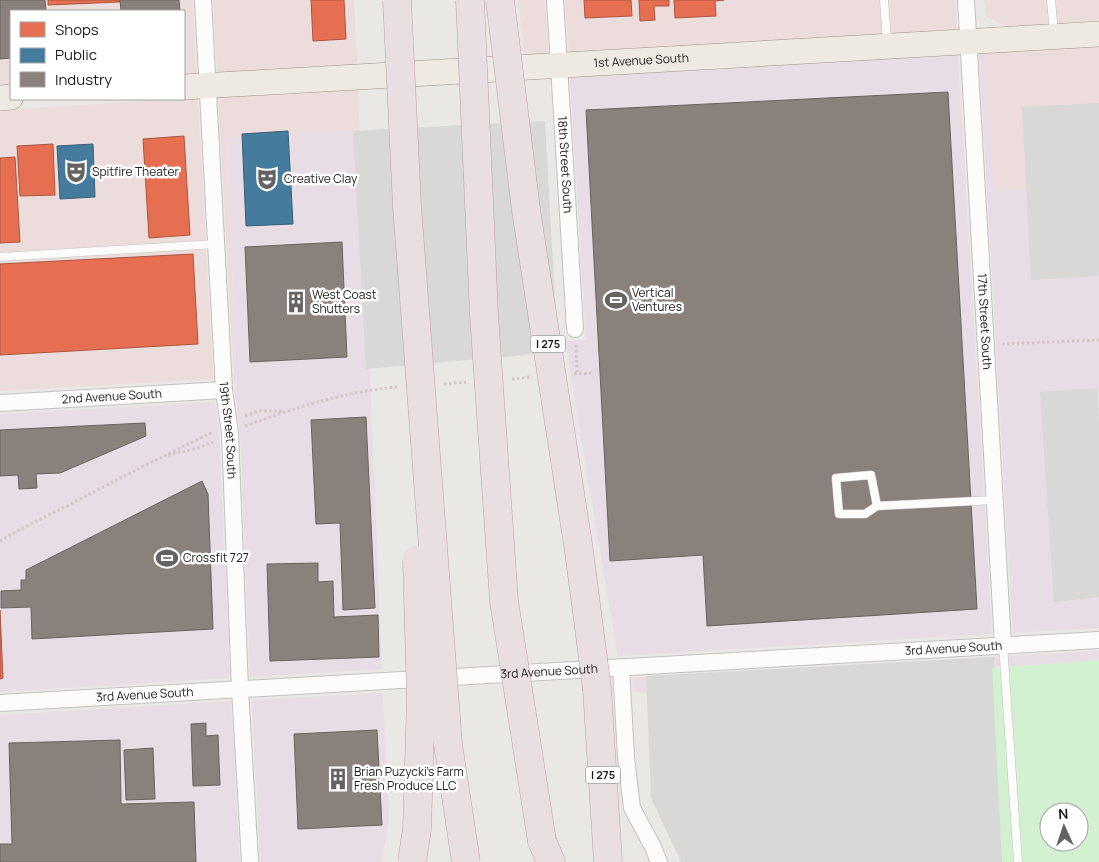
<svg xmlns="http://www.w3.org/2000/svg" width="1099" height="862" viewBox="0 0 1099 862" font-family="Manrope,sans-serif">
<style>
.commercial{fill:#ecdcdb}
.industrial{fill:#e8dde5}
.religious{fill:#d8d8d6}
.park{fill:#d3f0d1;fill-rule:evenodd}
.shops{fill:#e76f51;stroke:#aa5641}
.public{fill:#457b9d;stroke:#395e76}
.industry{fill:#8a817c;stroke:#69635f}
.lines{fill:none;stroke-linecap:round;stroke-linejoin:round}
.lane-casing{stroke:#c3c2c1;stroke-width:9}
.street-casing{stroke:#c3c2c1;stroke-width:18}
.primary-casing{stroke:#a09383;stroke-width:26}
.highway-casing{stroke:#bf9daa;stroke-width:29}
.path{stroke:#d5c6c5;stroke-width:3;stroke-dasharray:2.5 2.5;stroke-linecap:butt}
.lane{stroke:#fcfcfb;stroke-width:8}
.street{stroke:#fcfcfb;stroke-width:16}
.primary{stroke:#efe9e3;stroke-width:25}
.highway{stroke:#e9dee1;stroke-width:28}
.highway-bridge-casing{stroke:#bf9daa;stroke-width:29;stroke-linecap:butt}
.highway-bridge{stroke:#e9dee1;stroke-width:28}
.labels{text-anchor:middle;stroke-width:5;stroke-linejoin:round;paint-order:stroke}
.shield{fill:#fff;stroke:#606060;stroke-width:1}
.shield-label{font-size:11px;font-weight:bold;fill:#1c1c1c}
.street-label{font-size:12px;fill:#1c1c1c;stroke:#fff}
.poi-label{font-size:12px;fill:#1c1c1c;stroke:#fff;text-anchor:start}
</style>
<rect width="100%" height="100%" fill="#eae8e5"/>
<path class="commercial" d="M0,0H192L196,75L184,76V11H11V86H0Z
M213,0H354L357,66L217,74Z
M518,0H545L548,55L525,56Z
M565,0H955L957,31L569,54Z
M984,0H1099V20L1008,27L986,17Z
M1099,46V185L993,190L984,53Z
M358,89L360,129L227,138L237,392H235L218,97Z
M198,98L213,379L0,391V110Z"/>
<path class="industrial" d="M979,53H984L994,190L1099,185V628L1013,633Z
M958,54L992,634L618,656L576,409L566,341L586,340L570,77Z
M360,129L382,669L250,677L240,433L235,392H237L227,138Z
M215,402L219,435L230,678L0,692V414Z
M1099,651V660L633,693L632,678Z
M383,693L389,819L382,862H260L252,700Z
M231,701L240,862H0V715Z"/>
<path class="religious" d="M1099,103V276L1031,280L1022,107Z
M545,121L558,352L366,369L353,131Z
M1097,388L1099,425V597L1054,602L1040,392Z
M994,657L1005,862H681L651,798L646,676Z"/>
<path class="park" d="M1099,660V862H1002L992,668ZM1049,812H1079V842H1049Z"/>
<path class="shops" d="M48,0H120V2L48,5Z
M311,0H344L346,39L313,41Z
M584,0H631L632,16L585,18Z
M639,0H669V6H654L655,20L640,21Z
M674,0H724L715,1L716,16L675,18Z
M184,136L190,235L149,238L143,139Z
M53,144L55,195L20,196L17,146Z
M15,157L20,242L0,243V158Z
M193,254L198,344L0,355V264Z
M0,610L3,678L0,679Z"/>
<path class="public" d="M288,131L293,224L246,226L242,134Z
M93,144L95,197L60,199L57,146Z"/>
<path class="industry" d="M0,0H45L46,11H11V58L0,59Z
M120,0H179L180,11H121Z
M948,92L977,609L707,626L703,555L610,561L586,110Z
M342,242L347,357L250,362L245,247Z
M366,417L375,608L343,610L340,523L316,524L311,420Z
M145,423L146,436L60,473L36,474L37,488L19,489L18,475L0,476V430Z
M202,481L208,494L213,629L32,639L31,607L1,608V591L21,590V580H26V570Z
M318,563V582L333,581L334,617L378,615L379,657L270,661L267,564Z
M206,723V736L218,735L220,785L193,786L191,724Z
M377,730L382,825L298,829L294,734Z
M120,740L121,804L194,802L196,862H0V844H12L9,743Z
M153,748L155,799L126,800L124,750Z"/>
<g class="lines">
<g class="lane-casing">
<path id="lane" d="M884,0L887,42
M1051,0L1054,33
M0,257L216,244
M877,506L871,475L836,478L839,514H865L877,506L995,500
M1003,645L1018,862"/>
</g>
<g class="street-casing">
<g id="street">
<path id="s1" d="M203,0L224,390L230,433L240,689L250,862"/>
<path id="s2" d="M555,0L575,329"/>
<path id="s3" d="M966,0L1003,645"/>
<path id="s4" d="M0,403L224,390"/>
<path d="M621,667L626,757L632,808L653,847L659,862"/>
<path id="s5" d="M0,703L1099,640"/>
</g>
</g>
<g class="primary-casing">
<g id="primary">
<path id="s6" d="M184,87L1099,34"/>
<path d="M0,98L11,97"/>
</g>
</g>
<g class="highway-casing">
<path id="highway" d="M597,689L608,862
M542,841L551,862"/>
</g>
<path class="path" d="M1002,344L1099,340
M576,345L577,373
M574,374L593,373
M512,379L530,377
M444,384L466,382
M245,416L259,411H283
M245,426C297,407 343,392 398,387
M168,455L195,449L213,442
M0,541C21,528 43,518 65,507C114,481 163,456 213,432"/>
<use href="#lane" class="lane"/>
<use href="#street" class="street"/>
<use href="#primary" class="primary"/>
<use href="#highway" class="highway"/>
<g class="highway-bridge-casing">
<path id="highway-bridge" d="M397,0L407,206L448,744L466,862
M470,0L484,315L504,601L542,841
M500,0L526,210L579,551L597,689
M412,862L417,829L421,698L417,560"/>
</g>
<use href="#highway-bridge" class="highway-bridge"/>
</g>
<defs>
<g id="theatre-bare" transform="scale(1.725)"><path d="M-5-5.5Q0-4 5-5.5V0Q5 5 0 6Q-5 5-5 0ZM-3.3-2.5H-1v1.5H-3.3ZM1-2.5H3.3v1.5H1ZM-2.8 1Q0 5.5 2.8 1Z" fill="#646362" stroke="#fff" stroke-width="2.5" paint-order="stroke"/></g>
<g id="stadium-bare" transform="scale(1.725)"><path d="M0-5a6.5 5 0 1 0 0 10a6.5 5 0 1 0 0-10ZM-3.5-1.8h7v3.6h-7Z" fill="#646362" stroke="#fff" stroke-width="2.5" paint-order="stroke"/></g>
<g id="building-bare" transform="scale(1.725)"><path d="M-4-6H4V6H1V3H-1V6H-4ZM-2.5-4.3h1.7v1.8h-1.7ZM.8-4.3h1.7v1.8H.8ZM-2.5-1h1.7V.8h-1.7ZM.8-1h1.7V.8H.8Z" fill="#646362" stroke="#fff" stroke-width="2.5" paint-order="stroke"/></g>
</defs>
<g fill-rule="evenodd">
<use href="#theatre-bare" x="76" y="172"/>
<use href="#theatre-bare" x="267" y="179"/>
<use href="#stadium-bare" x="616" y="300"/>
<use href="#building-bare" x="296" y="302"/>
<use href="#stadium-bare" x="167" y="558"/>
<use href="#building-bare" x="338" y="779"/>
</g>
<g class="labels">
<g class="shield">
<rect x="530.5" y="335.5" width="35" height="17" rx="4"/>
<rect x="585.5" y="766.5" width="35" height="17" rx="4"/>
</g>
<g class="shield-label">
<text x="548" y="348">I 275</text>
<text x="603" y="779">I 275</text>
</g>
<g class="street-label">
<text dy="4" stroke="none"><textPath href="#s6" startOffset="458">1st Avenue South</textPath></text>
<text dy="4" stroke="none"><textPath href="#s2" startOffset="165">18th Street South</textPath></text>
<text dy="4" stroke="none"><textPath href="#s3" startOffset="322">17th Street South</textPath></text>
<text dy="4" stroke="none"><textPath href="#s4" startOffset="112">2nd Avenue South</textPath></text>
<text dy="4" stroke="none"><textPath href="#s1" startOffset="431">19th Street South</textPath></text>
<text dy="4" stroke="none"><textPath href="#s5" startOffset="955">3rd Avenue South</textPath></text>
<text dy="4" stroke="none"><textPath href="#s5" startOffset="550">3rd Avenue South</textPath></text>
<text dy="4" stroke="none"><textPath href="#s5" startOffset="145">3rd Avenue South</textPath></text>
</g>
<g class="poi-label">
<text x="92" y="176">Spitfire Theater</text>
<text x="284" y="183">Creative Clay</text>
<text x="632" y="297">Vertical<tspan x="632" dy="14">Ventures</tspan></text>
<text x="312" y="299">West Coast<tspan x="312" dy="14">Shutters</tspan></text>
<text x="183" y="562">Crossfit 727</text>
<text x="354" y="776">Brian Puzycki's Farm<tspan x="354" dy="14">Fresh Produce LLC</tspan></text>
</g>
</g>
<rect x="10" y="10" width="175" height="90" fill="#ffffff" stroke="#a4a4a4"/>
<rect x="20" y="22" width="25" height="15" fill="#e76f51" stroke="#a4a4a4"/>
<text x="55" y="35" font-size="15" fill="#1c1c1c">Shops</text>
<rect x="20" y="48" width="25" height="15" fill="#457b9d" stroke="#a4a4a4"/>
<text x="55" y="60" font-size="15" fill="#1c1c1c">Public</text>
<rect x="20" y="72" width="25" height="15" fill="#8a817c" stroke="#a4a4a4"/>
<text x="55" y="85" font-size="15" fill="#1c1c1c">Industry</text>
<g transform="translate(1064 827) rotate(357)"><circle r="24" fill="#ffffff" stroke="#a4a4a4"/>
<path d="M0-4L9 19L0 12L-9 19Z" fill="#646362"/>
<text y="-8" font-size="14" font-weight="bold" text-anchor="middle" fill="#1c1c1c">N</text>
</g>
</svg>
